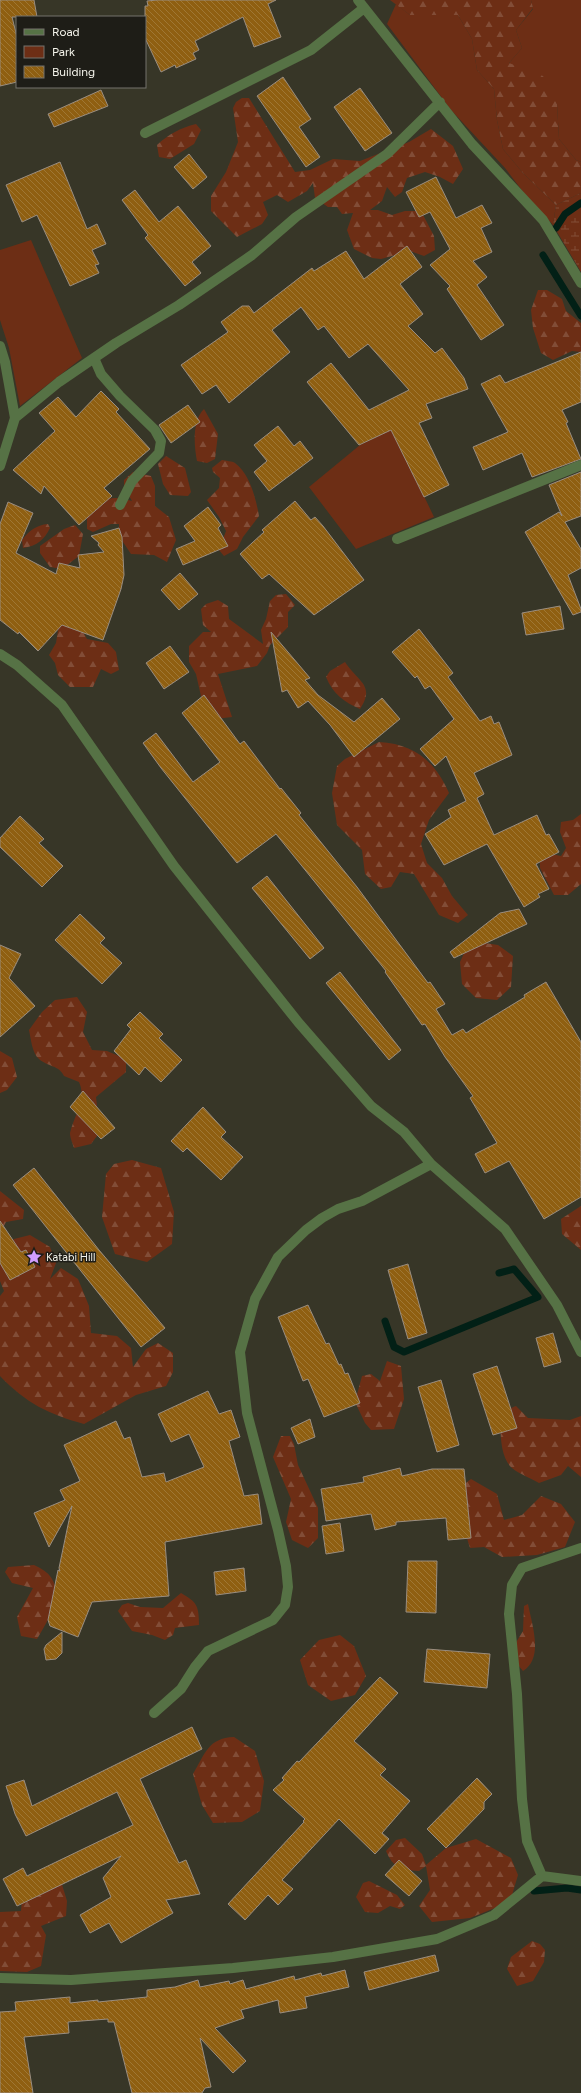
<svg xmlns="http://www.w3.org/2000/svg" width="581" height="2093" viewBox="0 0 581 2093" font-family="Figtree,sans-serif">
<style>
.green{fill:#6d2e15}
.forest{fill:url(#forest-firs)}
.wetland{fill:url(#wetland-marsh)}
.lines{fill:none;stroke-linecap:round;stroke-linejoin:round}
.stream{stroke:#022016;stroke-width:7}
.building{fill:url(#building-back-hatch);stroke:#998d80}
.street{stroke:#567245;stroke-width:10}
.labels{text-anchor:middle;stroke-width:3;stroke-linejoin:round;paint-order:stroke}
.poi-label{font-size:11px;fill:#f5f4eb;stroke:#1e1d17;text-anchor:start}
</style>
<defs>
<pattern id="forest-firs" width="22" height="20" patternUnits="userSpaceOnUse"><rect width="22" height="20" fill="#6d2e15"/><path d="M5 1l3.5 6h-7zM16 11l3.5 6h-7z" fill="#824d37"/></pattern>
<pattern id="wetland-marsh" width="20" height="14" patternUnits="userSpaceOnUse"><rect width="20" height="14" fill="#6d2e15"/><path d="M1 5h8M5 5V1M11 12h8M15 12V8" fill="none" stroke="#824d37"/></pattern>
<pattern id="building-back-hatch" width="6" height="6" patternUnits="userSpaceOnUse"><rect width="6" height="6" fill="#8f5f11"/><path d="M-1 5l2 2M0 0l6 6M5-1l2 2" fill="none" stroke="#9f7734"/></pattern>
</defs>
<rect width="100%" height="100%" fill="#373627"/>
<path class="green" d="M531,0H581V162L576,160L559,139L557,104L509,63L522,48L516,30L533,9Z
M396,4L410,15H458L472,39L477,70L494,89L497,120L503,149L523,173L556,205L553,225L524,193L505,168L451,110L387,24Z
M31,240L82,358L20,406L9,348L0,320V250Z
M392,429L434,517L356,549L309,487L360,445Z"/>
<path class="forest" d="M390,0H531L533,8L516,30L522,48L509,63L543,76L557,104L559,139L576,160L581,162V193L556,205L523,173L503,149L497,120L494,89L477,70L472,39L458,15H410Z
M242,98H249L295,172L310,170L333,159L360,161L409,142L431,129L453,146L463,169L453,184L440,177L425,172L407,178L402,192L395,197L387,187L382,201L370,210H378L392,215L405,211H421L434,236L435,250L424,256L410,251L381,259L372,258L354,249L347,230L353,213L342,214L337,207H328L315,198L313,183L307,191L288,202L277,195L263,202L268,215L262,224L237,237L211,211V196L226,172L238,142L233,108L236,102Z
M196,124L201,130L194,144L170,159L159,157L157,145C169,134 180,128 196,124Z
M538,290H547L562,299L566,311L581,323V352L572,351L553,360L541,353L533,328L531,310Z
M204,409L218,434L215,459L207,463L197,461C194,445 192,421 204,409Z
M166,456L185,468L191,492L188,496L170,495L163,484L158,464Z
M222,460C226,461 232,461 235,463C250,474 256,499 259,516L243,537L237,549L224,556L219,550L226,531L219,517L207,500L219,488L220,478L213,472L212,468Z
M133,472L151,476L155,486V506L169,517L176,540L167,562L154,555L131,554L119,536V524H111L93,532L87,529V511C104,498 111,495 132,501L124,487V480Z
M48,524L50,528C44,540 37,546 23,548L22,540C29,531 36,525 48,524Z
M75,525L83,534L79,556L62,569L50,567L40,553V546L64,529Z
M286,594L295,605L288,612V627L270,645L267,653L257,666L218,674L232,717L215,719L203,705L196,674L189,662V646L203,632H211L203,625L201,609L206,604L218,600L228,606L229,619L263,644L261,630L266,619L270,601L276,595Z
M78,623L87,639L108,643L116,652L119,670L111,674L101,669L93,687H70L58,675L55,663L49,655L56,643L59,624Z
M345,662C357,681 376,685 360,709C344,702 333,694 326,677L330,671Z
M379,742C414,744 435,761 449,793L429,820L421,844L427,863L442,878L452,896L468,915L458,923L439,915L414,874L400,872L391,887L381,889L365,874L362,850L337,825L332,793L337,766L345,759Z
M581,814V884L568,895H554L540,868V854L542,852L561,856L566,848L560,832L561,822L573,820Z
M478,942L498,945L513,956L511,987L497,1000L476,998L462,984L460,962L468,945Z
M77,997L87,1012L83,1032L92,1050L107,1051L126,1059V1072L96,1097L100,1132L91,1144L74,1148C73,1144 70,1138 70,1133C74,1116 87,1099 79,1082L64,1076C59,1065 48,1067 39,1059C32,1053 31,1039 29,1030L42,1012L55,1000Z
M0,1051L12,1058L17,1077L7,1090L0,1093Z
M132,1160L161,1168L174,1212L172,1244L147,1262L115,1254L102,1217L106,1174L114,1164Z
M0,1191L24,1210L23,1219L6,1222L0,1233Z
M581,1206V1250L562,1234L561,1219Z
M30,1235L50,1247L56,1263L50,1279L61,1268L78,1279L89,1306L91,1333L117,1336L131,1348L133,1367L146,1349L158,1343L173,1353V1372L166,1386L136,1395L84,1424C48,1414 26,1403 0,1376V1296L4,1291L0,1281V1251L14,1239Z
M387,1361L401,1366L404,1399L394,1429L371,1430L365,1423L355,1402L362,1376L371,1374L380,1381Z
M516,1406L528,1418L570,1420L581,1416V1477L568,1466L561,1475L539,1483C531,1478 519,1474 512,1468C499,1457 500,1427 501,1412Z
M281,1436H290L294,1444L298,1465L318,1508V1538L308,1548L292,1540L286,1522L291,1499L273,1457Z
M471,1479L497,1494L504,1520L522,1515L541,1496L561,1504L575,1522L565,1547L537,1555L502,1557L484,1547L470,1548L453,1493Z
M34,1565C72,1581 52,1614 37,1639L21,1636L17,1617L33,1588L12,1583L5,1572L8,1567Z
M181,1593C197,1602 199,1606 199,1625L175,1628L173,1635L165,1640L152,1635L132,1631L118,1611L122,1605L128,1603L140,1607L163,1608Z
M528,1604C532,1625 544,1658 523,1671L509,1654L523,1631L524,1606Z
M340,1635L354,1646L366,1676L355,1695L331,1701L308,1685L300,1660L319,1640Z
M234,1737L255,1751L264,1781L260,1811L242,1822L213,1823L202,1805L193,1774C205,1754 208,1738 234,1737Z
M405,1838L422,1854L426,1865L446,1848L476,1839L511,1858L518,1875L510,1902L470,1918L432,1922L419,1906L430,1890L426,1866L419,1871C402,1870 393,1868 386,1851L396,1840Z
M60,1878L67,1901L66,1916L41,1926L46,1935L41,1966L27,1972L0,1971V1912L21,1911L22,1899Z
M369,1881L397,1895L405,1905L400,1909L390,1906L378,1913L365,1912L356,1897L363,1883Z
M532,1941L540,1944L545,1950L544,1962L533,1981L517,1986L507,1969L511,1957Z"/>
<path class="wetland" d="M581,193V272L553,225L556,205Z"/>
<g class="lines">
<path class="stream" d="M556,228L565,214L581,203
M543,255L581,316
M385,1321L394,1347L404,1352L538,1297L514,1269L499,1273
M534,1891L567,1888L581,1890"/>
</g>
<path class="building" d="M0,0H34L37,17H12L17,37V82L0,86Z
M157,0H276L268,4L281,37L254,47L243,17L195,41L199,50L193,53L196,59L176,68L175,65L161,72L145,38V6H148L147,1Z
M283,77L311,119L299,127L320,157L306,167L257,96Z
M360,88L392,133L365,151L334,107Z
M101,90L108,106L54,127L48,114Z
M189,154L207,177L193,189L174,167Z
M60,162L87,229L97,224L106,244L92,250L99,264L95,265L99,273L70,286L37,215L22,222L6,185Z
M436,177L456,218L482,205L492,223L481,228L492,252L473,261L487,277L477,285L504,325L481,340L447,289L450,286L430,265L450,249L430,212L419,217L406,192Z
M135,190L159,222L178,206L211,246L192,262L201,273L185,286L145,238L148,235L122,200Z
M407,246L422,267L400,284L423,314L408,326L435,353L442,348L464,378L468,389L426,404L432,418L419,423L449,485L424,497L391,430L359,445L307,382L331,363L369,410L409,390L368,344L349,358L324,326L318,330L301,307L272,330L290,352L229,403L216,385L202,394L181,365L228,332L221,322L242,306H249L254,313L312,268L314,271L346,251L364,279Z
M581,352V402L562,410L568,422L566,423L581,459L532,477L522,453L483,470L473,447L508,432L481,384L500,375L505,383Z
M101,391L119,409L116,412L150,449L104,488L112,496L79,525L44,486L41,494L13,470L55,431L39,413L58,397L76,417Z
M188,405L200,422L171,443L159,425Z
M278,426L294,446L300,441L313,458L269,491L254,472L267,461L254,445Z
M581,472V516L565,522L581,549V568L568,575L581,609V612L573,615L525,532L559,512L562,516L549,485Z
M295,501L311,520L315,517L323,526L364,580L314,615L269,574L262,579L240,554L264,532L262,530Z
M8,502L33,513L16,553L56,574L59,563L80,568L78,555L104,552L98,545L99,543L91,536L119,528L122,537L124,575L121,589L103,640L62,625L38,651L19,632L18,634L0,620V524Z
M208,507L221,525L218,528L228,546L183,565L176,549L195,541L184,526Z
M180,573L198,594L179,610L161,590Z
M560,606L564,629L526,635L522,613Z
M419,629L453,673L448,677L480,721L491,716L494,724L499,722L512,755L474,773L484,794L477,798L494,835L537,815L546,835L549,834L559,852L536,864L549,889L538,894L540,897L524,907L487,844L444,865L425,834L451,817L448,810L466,801L446,756L435,766L420,749L454,719L430,686L425,689L417,676L415,678L392,652Z
M271,632L310,678L305,680L318,695L354,722L382,698L400,719L354,757L330,725L308,701L298,708L287,690L282,692Z
M170,646L189,672L164,689L146,663Z
M204,695L240,744L244,741L280,789L281,788L301,813L299,815L357,887L428,983L430,982L445,1004L436,1009L452,1035L463,1029L466,1033L525,997L524,995L546,982L581,1042V1197L544,1219L509,1161L485,1173L475,1154L497,1143L470,1098L473,1096L445,1057L425,1024L422,1025L385,972L386,971L314,881L276,834L237,863L161,768L143,743L156,733L193,782L220,762L182,713Z
M20,816L44,839L39,843L63,866L42,887L0,847V838Z
M267,876L324,948L310,959L252,888Z
M519,909L527,924L454,958L450,952L500,913Z
M80,914L105,938L100,943L122,963L102,984L55,940Z
M0,945L21,954L9,978L35,1006L0,1037Z
M340,972L401,1050L389,1060L326,983Z
M140,1012L163,1034L159,1038L182,1060L161,1082L145,1067L139,1075L114,1051L131,1029L127,1025Z
M83,1091L115,1128L101,1139L70,1107Z
M203,1107L226,1132L221,1137L243,1157L221,1180L187,1148L183,1152L171,1141Z
M34,1168L99,1250L165,1328L141,1347L13,1185Z
M0,1221L21,1252L26,1250L35,1267L10,1280L0,1263Z
M408,1264L427,1333L408,1339L388,1270Z
M308,1305L326,1344L329,1343L339,1365L341,1364L345,1374L348,1373L360,1403L324,1417L308,1379L303,1381L278,1317Z
M553,1333L561,1362L544,1367L536,1338Z
M497,1366L517,1428L493,1435L473,1374Z
M441,1380L459,1445L437,1452L418,1387Z
M208,1391L219,1414L231,1410L240,1437L229,1441L244,1496L258,1494L262,1524L165,1542L169,1596L92,1602L78,1637L50,1626L48,1620L58,1570L60,1571L59,1568L72,1506L49,1547L34,1513L65,1500L60,1490L80,1481L64,1445L116,1421L124,1439L130,1437L142,1477L164,1473L166,1482L204,1467L189,1434L171,1442L158,1414Z
M310,1419L315,1437L298,1444L291,1428Z
M400,1468L402,1476L432,1469H464L471,1538L448,1540L446,1518L396,1522V1525L375,1530L371,1514L326,1521L321,1489L364,1482L363,1477Z
M340,1523L344,1551L326,1554L322,1526Z
M408,1561H437L436,1613L406,1612Z
M244,1568L246,1591L216,1595L214,1572Z
M62,1632V1653L56,1659L46,1660L44,1649L46,1645Z
M427,1649L490,1654L487,1688L424,1682Z
M380,1677L398,1693L354,1741L386,1769L380,1775L410,1801L382,1833L389,1839L375,1854L339,1819L282,1880L293,1889L278,1905L268,1895L245,1920L228,1904L304,1822L303,1821L305,1819L273,1790L284,1780L282,1778L297,1761L299,1762Z
M192,1727L202,1749L140,1779L179,1863L186,1860L200,1894L166,1900L173,1913L121,1943L109,1923L90,1933L80,1915L111,1897L103,1878L121,1856L17,1906L3,1879L23,1868L27,1876L133,1825L117,1792L26,1836L15,1814L6,1786L24,1780L32,1806Z
M477,1778L492,1794L484,1802V1809L446,1848L427,1829Z
M399,1860L422,1881L409,1896L385,1875Z
M435,1955L439,1971L369,1990L364,1972Z
M345,1970L349,1987L305,1997L307,2008L280,2013L278,2000L241,2010L244,2018L215,2028L246,2061L233,2073L200,2038L211,2087L205,2088L202,2093H132L114,2022H108V2019L68,2022L69,2033L24,2037L33,2093H0V2012L16,2011L15,2002L70,1997V2003L98,2000V2002L147,1997V1990L175,1987L198,1980L200,1987L229,1981L230,1984L243,1980L246,1989L294,1976L295,1980L321,1973L322,1976Z"/>
<g class="lines">
<path class="street" d="M358,0L472,144L543,220L581,283
M145,133L311,50L364,8
M0,346L5,362L15,418
M94,358L101,374L120,396L155,430L161,441L159,453L132,481L120,505
M0,466L15,418L59,382L116,343L179,305L252,255L296,217L387,154L440,102
M397,539L581,465
M0,654L17,665L62,705L174,866L298,1022L371,1106L404,1132L431,1164L505,1229L557,1305L581,1352
M154,1713L181,1689L195,1667L208,1651L273,1620L285,1605L288,1587L286,1566L278,1530L247,1413L240,1352L255,1299L278,1257L306,1230L322,1218L338,1209L362,1201L431,1164
M542,1876L527,1841L522,1799L517,1694L509,1614L512,1585L522,1568L581,1548
M0,1978L71,1980L233,1968L333,1957L437,1939L494,1915L542,1876L581,1881"/>
</g>
<defs>
<g id="sight-bare" transform="scale(1.2)"><path d="M0-6L1.8-2.2L6-1.7L2.9 1.2L3.7 5.4L0 3.3L-3.7 5.4L-2.9 1.2L-6-1.7L-1.8-2.2Z" fill="#d19dfe" stroke="#1e1d17" stroke-width="2.5" paint-order="stroke"/></g>
</defs>
<g fill-rule="evenodd">
<use href="#sight-bare" x="34" y="1257"/>
</g>
<g class="labels">
<g class="poi-label">
<text x="46" y="1261">Katabi Hill</text>
</g>
</g>
<rect x="16" y="16" width="130" height="72" fill="#1e1d17" stroke="#74736c"/>
<rect x="24" y="29" width="20" height="6" fill="#567245" stroke="#74736c"/>
<text x="52" y="36" font-size="12" fill="#f5f4eb">Road</text>
<rect x="24" y="46" width="20" height="12" fill="#6d2e15" stroke="#74736c"/>
<text x="52" y="56" font-size="12" fill="#f5f4eb">Park</text>
<rect x="24" y="66" width="20" height="12" fill="url(#building-back-hatch)" stroke="#74736c"/>
<text x="52" y="76" font-size="12" fill="#f5f4eb">Building</text>
</svg>
